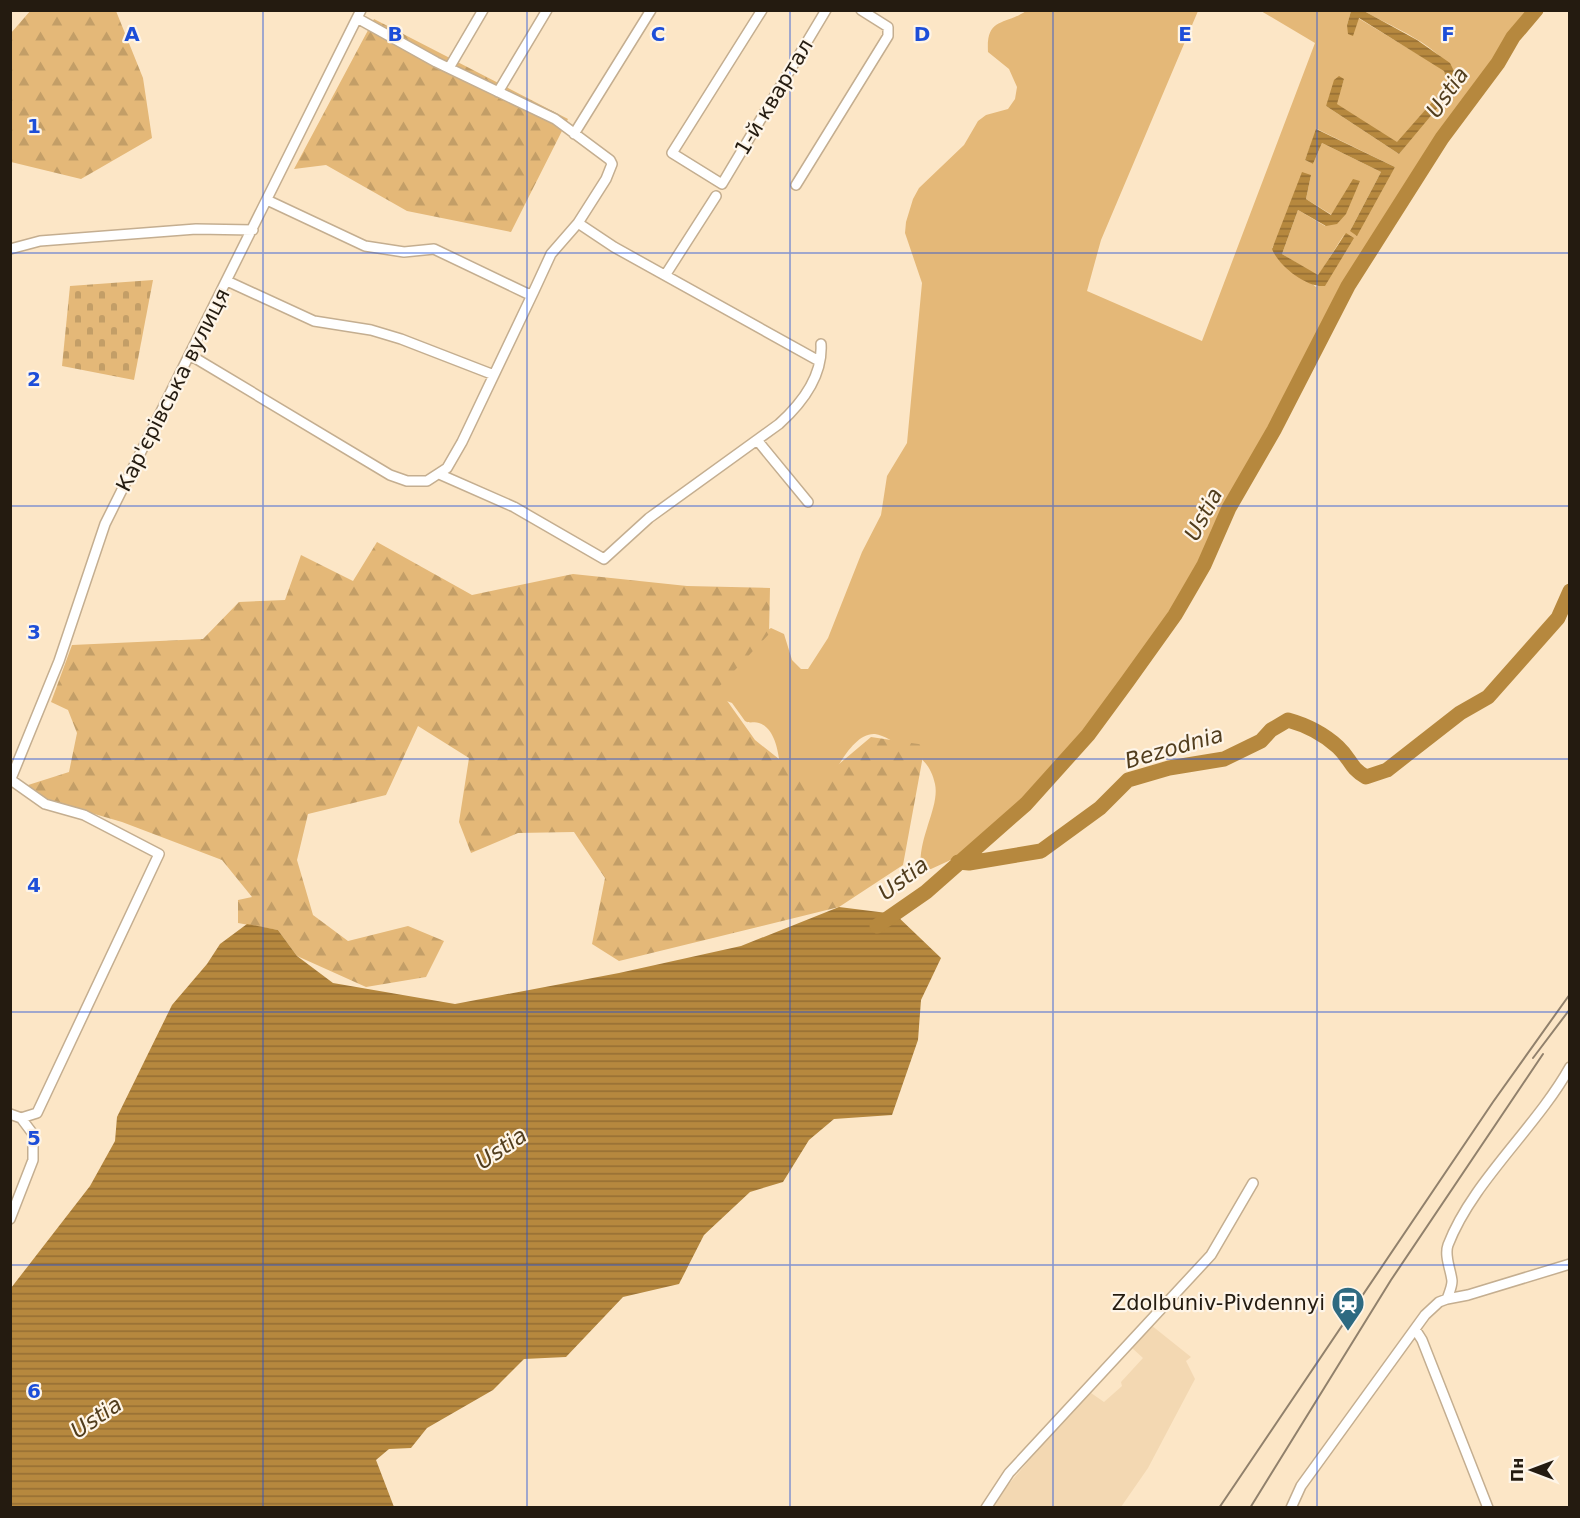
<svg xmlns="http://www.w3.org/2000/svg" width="1580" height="1518" viewBox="0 0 1580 1518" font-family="'DejaVu Sans',sans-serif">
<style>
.built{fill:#f3d8b2}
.green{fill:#e4b878;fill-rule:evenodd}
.forest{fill:url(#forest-firs)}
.cemetery{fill:url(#cemetery-stones)}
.water{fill:url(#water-rules)}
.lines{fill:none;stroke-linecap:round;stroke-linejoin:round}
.river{stroke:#b6883e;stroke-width:15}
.minor-casing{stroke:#c4ae90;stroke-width:12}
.minor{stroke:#fff;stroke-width:9}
.rail{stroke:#91816c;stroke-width:2}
.grid{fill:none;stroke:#1d4ed8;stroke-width:1.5;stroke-opacity:0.55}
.labels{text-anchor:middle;stroke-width:4.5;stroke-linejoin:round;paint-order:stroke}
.street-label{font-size:21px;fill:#241b10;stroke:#fef5e8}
.poi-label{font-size:21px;fill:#241b10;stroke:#fef5e8;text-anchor:end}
.water-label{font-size:22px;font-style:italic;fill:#513d1d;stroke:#fef5e8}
.grid-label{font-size:20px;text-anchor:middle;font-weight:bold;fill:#1d4ed8;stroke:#fef5e8;stroke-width:4.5;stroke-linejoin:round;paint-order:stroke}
</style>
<defs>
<pattern id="forest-firs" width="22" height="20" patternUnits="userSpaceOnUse" patternTransform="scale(1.5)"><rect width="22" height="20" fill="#e4b878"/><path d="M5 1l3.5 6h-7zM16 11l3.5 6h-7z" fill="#c39e67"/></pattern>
<pattern id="cemetery-stones" width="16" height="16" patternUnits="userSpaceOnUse" patternTransform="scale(1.5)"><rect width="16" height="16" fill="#e4b878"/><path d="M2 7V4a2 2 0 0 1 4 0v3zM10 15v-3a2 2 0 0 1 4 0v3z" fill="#c39e67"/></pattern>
<pattern id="water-rules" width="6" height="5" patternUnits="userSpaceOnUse" patternTransform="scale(1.5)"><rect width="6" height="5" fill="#b6883e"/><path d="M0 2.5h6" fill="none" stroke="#946e33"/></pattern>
</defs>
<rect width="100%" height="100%" fill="#fce6c6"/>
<path class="built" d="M1151,1325L1191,1357L1186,1361L1195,1379L1148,1468L1121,1507L996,1508L992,1504L1058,1426L1091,1393L1104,1402L1122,1386L1121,1382L1143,1358L1131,1347Z"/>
<path class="green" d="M1026,11H1198L1101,240L1087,291L1202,341L1315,43L1261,11H1351L1347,25L1358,18L1444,70L1448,84L1397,143L1336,104L1344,79L1326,106L1399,154L1456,77C1440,45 1394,28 1364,11H1530L1509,35L1346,286L1323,323L1314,350L1271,430L1226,508L1202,564L1171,614L1081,734L1021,800L955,858L931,869H921C917,839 940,807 935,784C931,765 920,755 904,747C895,743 884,735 875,734C851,732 831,780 821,798L782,780C779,763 779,730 759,723C754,721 750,724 745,721L732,703L719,698L717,680L763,633L771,628L784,634L792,660L801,669H808L828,638L862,552L881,515L887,476L907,443L922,283L905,233L906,222L913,199L919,188L964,145L978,121L986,115L1008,109L1015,99L1017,87L1009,69L988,52C986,17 1004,26 1026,11ZM1317,129L1395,167L1350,231L1381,172L1322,143L1313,164L1305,160ZM1311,175L1306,199L1332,215L1353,179L1325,226L1298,210L1282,254L1318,276L1345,233L1316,287L1272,248Z"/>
<path class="forest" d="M31,10L116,11L143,78L152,138L81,179L11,162V33Z
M374,19L568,119L511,232L407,211L326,165L294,169Z
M377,542L472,595L573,574L687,586L770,588L769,634L718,688L755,740L813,786L871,737L925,745L903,865L839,907L619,961L592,944L605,878L574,832L518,833L471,853L459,822L469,758L418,726L386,795L308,814L297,860L313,915L348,941L408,926L444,941L426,977L366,987L297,956L278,930L238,923V900L252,897L222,860L122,822L43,799L25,786L69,772L77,733L68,710L51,702L72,645L203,639L239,602L285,600L301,555L353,581Z"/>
<path class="cemetery" d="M153,280L134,380L62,366L70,286Z"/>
<path class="water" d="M1351,11H1364L1417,40L1450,63L1457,77L1454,88L1399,154L1326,106L1334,80L1339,76L1344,79L1337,104L1397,142L1448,84L1444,71L1359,18L1353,36L1348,34L1347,25Z
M1316,129L1395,167L1357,236L1350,231L1381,172L1322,143L1313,164L1305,160Z
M1302,172L1311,175L1306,199L1331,215L1353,179L1360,181L1346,214L1337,224L1326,226L1298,210L1282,254L1318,275L1346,233L1354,238L1325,286C1306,288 1278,265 1272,249Z
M839,907L895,914L941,958L921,1000L918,1040L892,1115L834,1119L809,1140L783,1182L750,1192L704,1235L679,1284L623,1297L566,1357L524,1359L493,1390L427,1428L411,1448L389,1449L376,1460L394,1507H11V1288L90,1186L115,1141L117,1117L172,1005L207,964L220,944L247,924L278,930L297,956L333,983L455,1004L619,973L741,946Z"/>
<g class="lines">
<path class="river" d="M958,862L969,863L1041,851L1100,808L1128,780L1169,768L1224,759L1261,741L1271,730L1288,720C1306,725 1324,734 1338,747C1351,759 1349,767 1366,777L1387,770L1460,713L1488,697L1558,618L1570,591
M877,926L926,892L1026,804L1088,735L1127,682L1175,615L1204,565L1229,508L1274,430L1348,286L1442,138L1498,63L1513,37L1536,10"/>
<g class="minor-casing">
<path id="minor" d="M762,10L672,153L722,184L826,10
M357,18L436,62L555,119L610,160L612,164L606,179L578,223L614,247L819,361
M449,68L483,10
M498,92L547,10
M574,134L651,10
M796,185L888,36V27L861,10
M267,200L365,246L404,252L434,249L528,294L533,293L551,254L578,223
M10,249L40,241L196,229L253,230
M666,274L716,196
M227,281L314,321L371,330L401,339L494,375
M190,355L390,475L407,481H427L447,468L462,442L533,293
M757,440L808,502
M439,474L514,507L604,559L649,518L779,424C801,404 823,376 821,344
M10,781L59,661L105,524L361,10
M10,1114L21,1118L37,1113L159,854L84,815L45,804L11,780
M10,1219L33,1160V1134L21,1118
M1447,1299L1468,1295L1570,1264
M1415,1329L1422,1340L1488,1508
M986,1508L1009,1473L1211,1255L1253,1183
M1291,1508L1301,1486L1425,1315L1439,1302L1447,1299C1449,1293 1452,1287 1452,1281C1451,1270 1444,1256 1448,1245C1472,1182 1536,1128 1570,1067"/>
</g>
<use href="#minor" class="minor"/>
<path class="rail" d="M1533,1058L1570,1009
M1219,1508L1493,1102L1570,994
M1250,1508L1391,1280L1543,1054"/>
</g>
<path class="grid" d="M263,10V1508M527,10V1508M790,10V1508M1053,10V1508M1317,10V1508M10,253H1570M10,506H1570M10,759H1570M10,1012H1570M10,1265H1570"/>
<defs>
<g id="station-pin" transform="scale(1.725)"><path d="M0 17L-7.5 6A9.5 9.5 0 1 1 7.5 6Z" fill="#2e6a81" stroke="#fef5e8"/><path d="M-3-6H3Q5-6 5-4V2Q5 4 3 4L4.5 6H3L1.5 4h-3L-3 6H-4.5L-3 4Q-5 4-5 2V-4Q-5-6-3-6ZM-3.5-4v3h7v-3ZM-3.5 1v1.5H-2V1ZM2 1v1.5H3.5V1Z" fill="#fff"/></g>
</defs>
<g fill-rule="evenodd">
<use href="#station-pin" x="1348" y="1303"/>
</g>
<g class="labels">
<g class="street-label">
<text transform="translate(774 97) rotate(-59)" y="7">1-й квартал</text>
<text transform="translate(173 390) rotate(-63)" y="7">Кар'єрівська вулиця</text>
</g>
<g class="poi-label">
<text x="1325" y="1310">Zdolbuniv-Pivdennyi</text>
</g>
<g class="water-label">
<text transform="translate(1447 92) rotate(-55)" y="8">Ustia</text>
<text transform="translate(1203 514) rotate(-62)" y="8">Ustia</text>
<text transform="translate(1174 747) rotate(-16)" y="8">Bezodnia</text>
<text transform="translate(903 878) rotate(-37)" y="8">Ustia</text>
<text transform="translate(501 1148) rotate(-34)" y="8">Ustia</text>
<text transform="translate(96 1417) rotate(-34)" y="8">Ustia</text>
</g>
</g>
<g class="grid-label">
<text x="132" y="41">A</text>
<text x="395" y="41">B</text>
<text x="658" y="41">C</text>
<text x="922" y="41">D</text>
<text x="1185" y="41">E</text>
<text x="1448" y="41">F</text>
<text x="34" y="133">1</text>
<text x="34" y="386">2</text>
<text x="34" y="639">3</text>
<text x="34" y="892">4</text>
<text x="34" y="1145">5</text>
<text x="34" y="1398">6</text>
</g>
<rect width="1580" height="1518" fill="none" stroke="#241b10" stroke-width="24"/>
<g transform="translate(1532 1470) rotate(270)" stroke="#fef5e8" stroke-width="4.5" paint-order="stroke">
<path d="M0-4.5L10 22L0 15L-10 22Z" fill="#241b10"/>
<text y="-9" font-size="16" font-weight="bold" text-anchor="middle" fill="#241b10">Пн</text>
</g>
</svg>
